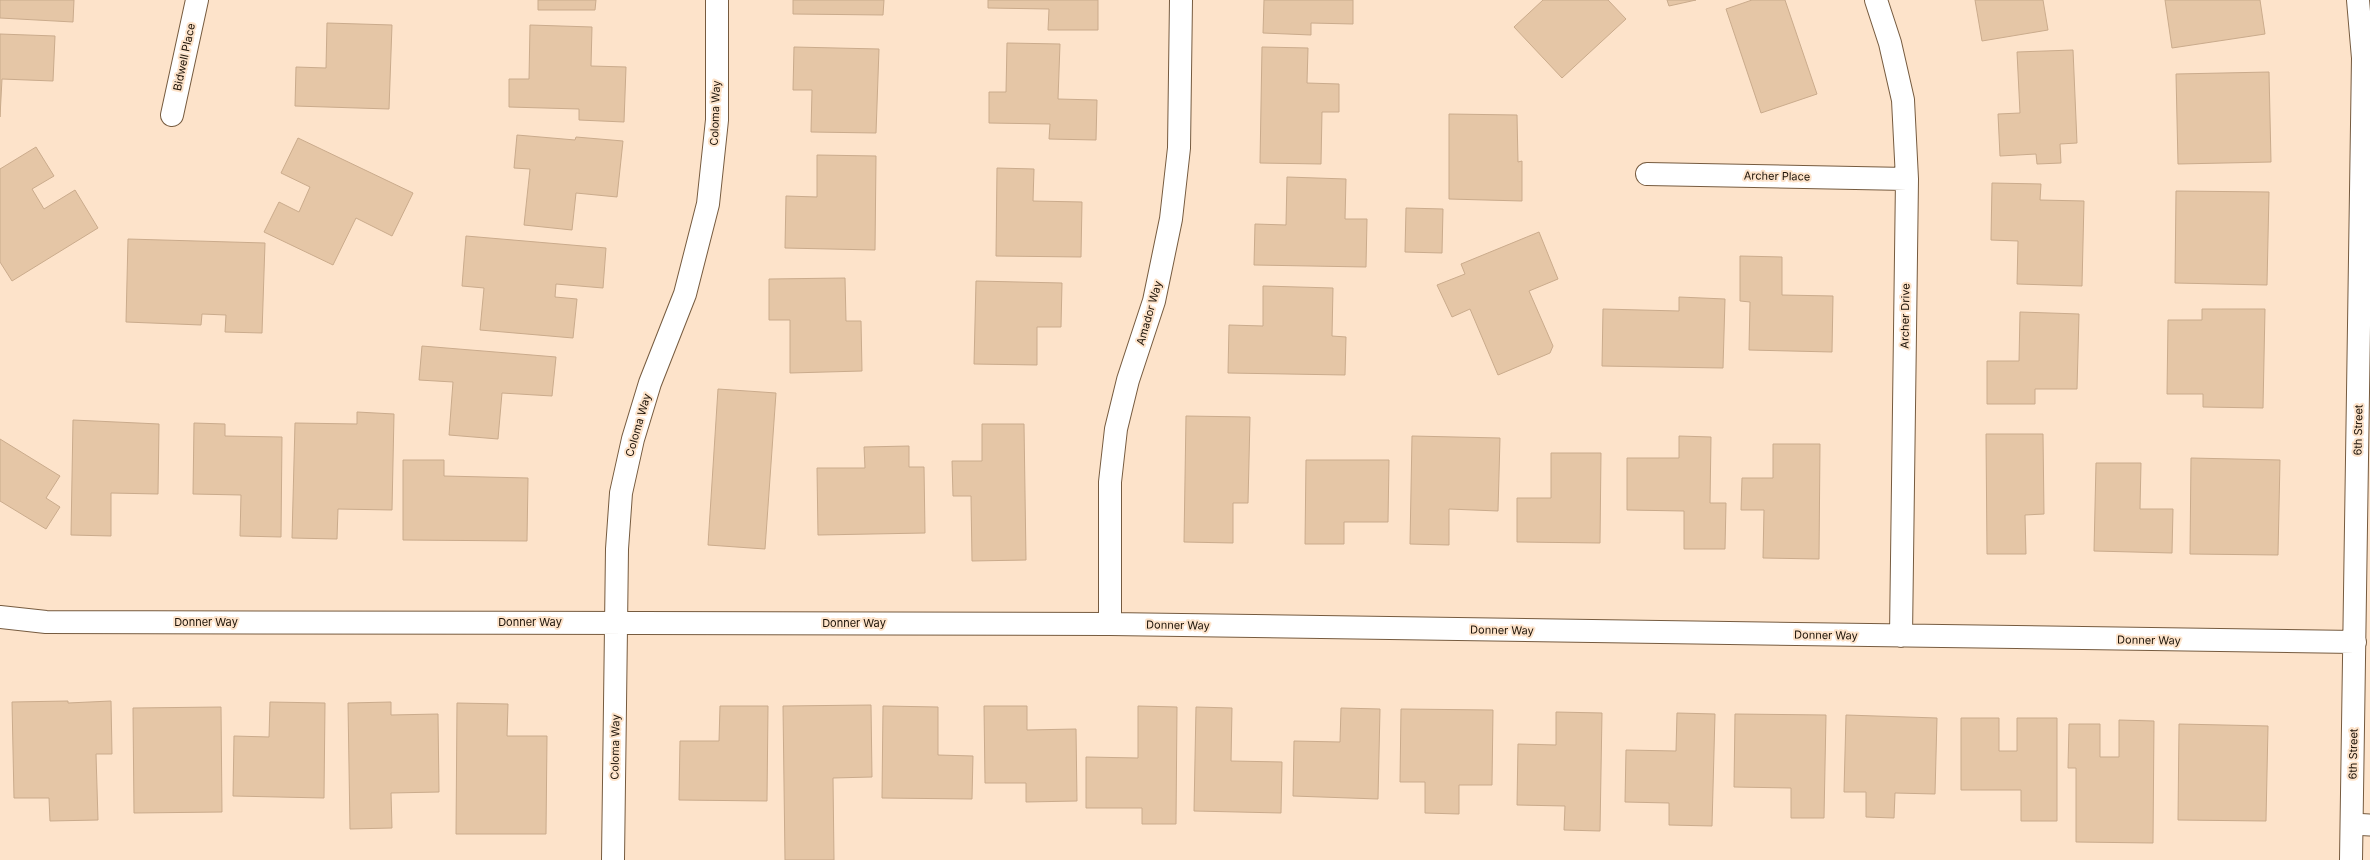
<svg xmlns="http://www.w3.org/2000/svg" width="2370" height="860" viewBox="0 0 2370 860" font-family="Inter,sans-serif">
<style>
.building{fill:#e5c6a6;stroke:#caab8c}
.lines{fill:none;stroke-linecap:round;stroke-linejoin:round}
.service-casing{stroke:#765b3f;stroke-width:23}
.minor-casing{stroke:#765b3f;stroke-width:24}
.service{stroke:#fff;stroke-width:21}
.minor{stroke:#fff;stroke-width:22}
.labels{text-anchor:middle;stroke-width:4;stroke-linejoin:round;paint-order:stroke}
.street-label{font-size:11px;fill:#1b1106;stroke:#fde3ca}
</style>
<rect width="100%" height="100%" fill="#fde3ca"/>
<path class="building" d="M0,0H74L73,22L0,18Z
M538,0H596L595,10H538Z
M793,0H884L883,15L793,14Z
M988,0H1098V30H1048L1049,9L988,8Z
M1264,0H1353V24L1311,23V35L1263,33Z
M1543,0H1608L1626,19L1562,78L1514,27Z
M1667,0H1696L1669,6Z
M1752,0H1785L1817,94L1761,113L1726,9Z
M1975,0H2043L2048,30L1982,41Z
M2165,0H2260L2265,34L2172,48Z
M327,23L392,25L389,109L295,106L296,67L326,68Z
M530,25L592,27L591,66L626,67L624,122L579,120V109L509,107V79H529Z
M0,34L55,36L53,81L2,79L0,117Z
M1007,43L1060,44L1058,99L1097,100L1096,140L1049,139L1050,124L989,123V92H1006Z
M794,47L879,49L876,133L811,132L812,90H793Z
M1262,47L1308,48L1307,83L1339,84V112H1322L1321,164L1260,163Z
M2073,50L2077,143L2060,144L2061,163L2037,164L2036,154L2000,156L1998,114L2020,113L2017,52Z
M2269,72L2271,162L2178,164L2176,74Z
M1449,114L1517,115L1518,162L1522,161V201L1449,199Z
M517,135L575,140L576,137L623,141L617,197L576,193L572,230L524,225L530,169L514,168Z
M298,138L413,193L392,236L356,218L333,265L264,232L279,202L299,212L310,187L281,173Z
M36,147L54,176L32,189L44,209L75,190L98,228L12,281L0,262V169Z
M817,155L876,156L875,250L785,248L786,196L817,197Z
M997,168L1034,169L1033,201L1082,202L1081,257L996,256Z
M1287,177L1346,179L1345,219H1367L1366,267L1254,265L1255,224L1286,225Z
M1992,183L2041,184L2040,200L2084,201L2082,286L2017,284L2018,241L1991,240Z
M2176,191L2269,192L2267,285L2175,283Z
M1406,208L1443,209L1442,253L1405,252Z
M1539,232L1558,279L1529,291L1553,346L1550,353L1498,375L1470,309L1452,317L1437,285L1465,274L1461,264Z
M466,236L606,248L603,288L556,284L555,297L577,299L573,338L480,330L484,288L462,286Z
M128,239L265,243L262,333L225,332L226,315L202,314L201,325L126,322Z
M1740,256L1782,257V295L1833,296L1832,352L1749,350L1750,302L1740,301Z
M845,278L846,321H861L862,371L790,373V320H769V279Z
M976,281L1062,283L1061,327H1037V365L974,364Z
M1263,286L1333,288L1332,336L1346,337L1345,375L1228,373L1229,325L1263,326Z
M1679,297L1725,299L1723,368L1602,366L1603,309L1679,311Z
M2202,309H2265L2263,408L2203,407V394H2167L2168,320H2202Z
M2020,312L2079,314L2077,389H2035V404H1987V361H2019Z
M422,346L556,357L552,396L502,393L498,439L449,435L453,382L419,380Z
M718,389L776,393L765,549L708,545Z
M357,412L394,414L392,510L338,509L337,539L292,538L295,423L357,424Z
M1186,416L1250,417L1248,503H1233V543L1184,542Z
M73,420L159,424L158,494L111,493V536L71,535Z
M194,423L225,424V436L282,437L281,537L240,536L241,495L193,494Z
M982,424H1024L1026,560L972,561L971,496H953L952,461H982Z
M1986,434H2043L2044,514L2025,515L2026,554H1987Z
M1412,436L1500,438L1498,511L1449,509V545L1410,544Z
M1679,436L1711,437L1710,503H1726L1725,549H1684V511L1627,510V458H1679Z
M0,439L60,476L46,498L60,507L46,529L0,501Z
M1773,444H1820L1819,559L1763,558L1764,510H1741L1742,478H1773Z
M909,446V467H924L925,533L818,535L817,468H865L864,447Z
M1551,453H1601L1600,543L1517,542V498H1551Z
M2191,458L2280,460L2278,555L2190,554Z
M403,460H444V476L528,478L527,541L403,540Z
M1306,460H1389L1388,522H1344V544H1305Z
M2096,463H2141L2140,509H2173L2172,553L2094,551Z
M68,701V703L111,701L112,754H96L98,820L50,821L49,798H14L12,702Z
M270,702L325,703L324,798L233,796L234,736L269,737Z
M391,702V715L438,714L439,792L391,793L392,828L350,829L348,703Z
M457,703L508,704L507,736H547L546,834H456Z
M871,705L872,777L833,778L834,860H785L783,706Z
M720,706H768L767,801L679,800L680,741H719Z
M883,706L938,707V755L973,756L972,799L882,798Z
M984,706H1027V730L1076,729L1077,801L1026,802V783H985Z
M1138,706L1177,707L1176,824H1142V808H1086V757L1138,758Z
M221,707L222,812L134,813L133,708Z
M1196,707L1232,708L1231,761L1282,762L1281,813L1194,811Z
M1341,708L1380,709L1378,799L1293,796L1294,741L1340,742Z
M1401,709L1493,710L1492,785H1459V814L1425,813V782H1400Z
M1556,712L1602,713L1600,831L1564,830L1565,806L1517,805L1518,744L1556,745Z
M1677,713L1715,714L1712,826L1669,825V803L1625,802L1626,750L1676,751Z
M1735,714L1826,715L1824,818H1791V788L1734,787Z
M1846,715L1937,718L1935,794L1895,793L1894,818L1866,817V792H1844Z
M1961,718H1999V751H2017V718H2057V821H2021V790H1961Z
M2119,720L2154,721L2153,843L2076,842V768H2068L2069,724H2100V757H2119Z
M2179,724L2268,726L2266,821L2178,820Z"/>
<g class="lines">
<g class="service-casing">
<path id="service" d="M2352,824L2370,825"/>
</g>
<g class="minor-casing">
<path id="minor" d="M1876,0L1890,43L1903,100L1907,179L1901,636
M172,115L197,0
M1647,174L1907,179
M0,617L46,622L1110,624L2355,642
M1110,624V482L1116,429L1128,380L1154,301L1171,219L1179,148L1181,0
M613,860L617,549L621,493L633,439L650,383L685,294L708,204L717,120V0
M2351,860L2363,58L2358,0"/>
</g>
<use href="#service" class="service"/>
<use href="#minor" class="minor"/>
</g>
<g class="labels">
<g class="street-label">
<text transform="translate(184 57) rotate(-78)" y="4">Bidwell Place</text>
<text transform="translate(715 113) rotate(-88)" y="4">Coloma Way</text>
<text transform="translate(1777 176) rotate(1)" y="4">Archer Place</text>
<text transform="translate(1149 313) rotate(-74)" y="4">Amador Way</text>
<text transform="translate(1905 316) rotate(-89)" y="4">Archer Drive</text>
<text transform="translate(638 425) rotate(-74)" y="4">Coloma Way</text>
<text transform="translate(2358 430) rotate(-89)" y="4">6th Street</text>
<text x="206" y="626">Donner Way</text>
<text x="530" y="626">Donner Way</text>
<text x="854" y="627">Donner Way</text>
<text transform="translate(1178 625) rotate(1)" y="4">Donner Way</text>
<text transform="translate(1502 630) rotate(1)" y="4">Donner Way</text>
<text transform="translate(1826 635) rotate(1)" y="4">Donner Way</text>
<text transform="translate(2149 640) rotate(1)" y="4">Donner Way</text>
<text transform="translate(615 747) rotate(-89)" y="4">Coloma Way</text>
<text transform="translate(2353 754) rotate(-89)" y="4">6th Street</text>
</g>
</g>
</svg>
